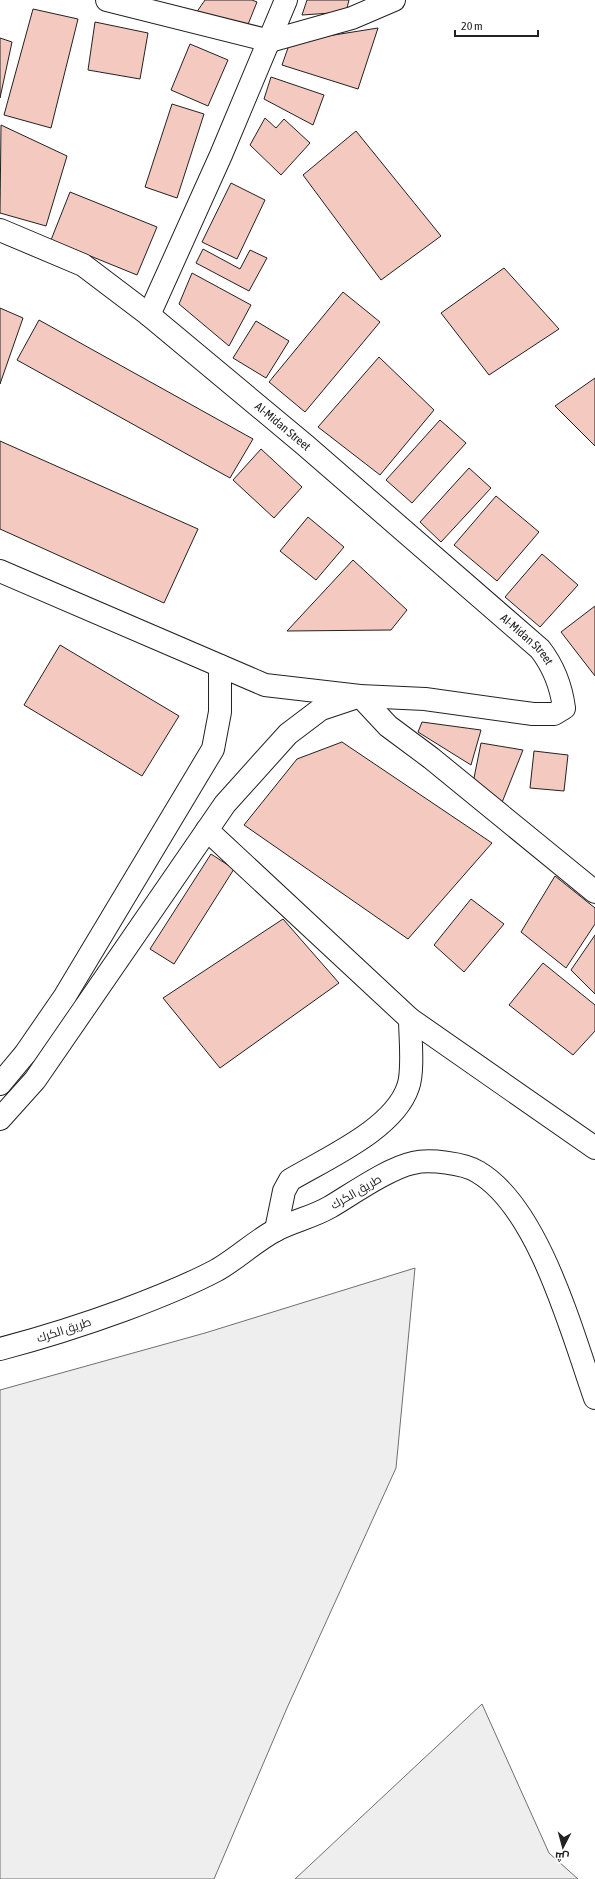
<svg xmlns="http://www.w3.org/2000/svg" width="595" height="1879" viewBox="0 0 595 1879" font-family="'Asap Condensed',Cairo,sans-serif">
<style>
.green{fill:#eee;stroke:#6f6f6f}
.building{fill:#f3c9c0;stroke:#222}
.lines{fill:none;stroke-linecap:round;stroke-linejoin:round}
.street-casing{stroke:#222;stroke-width:24}
.primary-casing{stroke:#222;stroke-width:24}
.street{stroke:#fff;stroke-width:22}
.primary{stroke:#fff;stroke-width:22}
.labels{text-anchor:middle;stroke-width:3;stroke-linejoin:round;paint-order:stroke}
.street-label{font-size:12px;fill:#222;stroke:#fff}
</style>
<rect width="100%" height="100%" fill="#fff"/>
<path class="green" d="M415,1268L396,1468L287,1708L214,1879H0V1390L205,1333Z
M482,1704L549,1853L578,1879H295Z"/>
<path class="building" d="M205,0H252L257,2L245,32L196,13Z
M307,0H349L346,12L302,15Z
M33,9L78,19L51,128L4,115Z
M95,22L148,33L140,79L88,70Z
M378,28L358,89L282,65L290,42Z
M0,38L12,42L0,98Z
M190,44L228,60L208,106L171,90Z
M271,77L324,95L313,125L264,99Z
M172,104L204,114L177,198L145,187Z
M265,118L276,128L284,119L310,143L281,175L250,145Z
M1,125L67,156L46,226L0,213Z
M356,131L441,236L381,280L303,175Z
M231,183L265,200L237,259L202,242Z
M70,192L157,227L137,275L51,240Z
M203,249L240,269L250,250L267,258L249,291L196,263Z
M504,268L559,329L489,375L441,313Z
M192,273L251,305L229,346L179,304Z
M343,292L380,322L305,412L269,382Z
M0,308L23,318L0,384Z
M39,320L253,439L230,478L17,360Z
M256,321L289,341L266,378L233,358Z
M379,357L434,410L380,475L318,427Z
M595,378V446L555,406Z
M440,420L466,443L412,503L386,480Z
M0,441L198,529L164,603L0,529Z
M261,449L302,487L274,518L233,480Z
M469,468L491,488L441,542L420,522Z
M496,496L539,532L497,581L454,545Z
M308,517L344,547L316,580L280,551Z
M542,554L578,585L540,627L505,597Z
M353,560L407,610L391,630L287,631Z
M595,606V676L561,632Z
M60,645L179,716L142,776L24,705Z
M422,722L481,730L471,765L418,732Z
M342,742L492,843L408,939L244,825L297,759Z
M481,743L523,750L501,805L473,783Z
M534,751L568,755L564,791L530,788Z
M211,854L234,869L174,964L150,949Z
M555,876L595,908V924L566,968L521,932Z
M471,899L504,924L464,972L434,945Z
M283,919L339,983L220,1068L163,998Z
M595,935V994L571,970Z
M543,963L595,1005V1031L573,1055L509,1005Z"/>
<g class="lines">
<g class="street-casing">
<g id="street">
<path d="M107,0L270,41L352,18L394,0"/>
<path id="s1" d="M0,230L83,265L149,315L305,445L540,649C554,667 561,685 564,708L554,714H533L425,699L360,696L265,685L0,571"/>
<path d="M149,315L221,155L286,0"/>
<path d="M207,830L410,1019L595,1148"/>
<path d="M0,1084L25,1054L65,996L213,749L220,712V666"/>
<path d="M0,1119L35,1080L225,804L288,734L321,709L360,696L388,726L431,758L595,892"/>
<path d="M276,1230L284,1191L290,1180C327,1158 394,1129 408,1087C414,1071 410,1036 410,1019"/>
</g>
</g>
<g class="primary-casing">
<path id="primary" d="M0,1349C42,1338 83,1325 124,1310C156,1298 187,1286 217,1270C238,1258 255,1241 276,1230C293,1221 313,1217 330,1207C352,1194 389,1168 413,1163C429,1159 464,1163 478,1172C539,1208 572,1333 595,1398"/>
</g>
<use href="#street" class="street"/>
<use href="#primary" class="primary"/>
</g>
<g class="labels">
<g class="street-label">
<text dy="4" stroke="none"><textPath href="#s1" startOffset="347">AI-Midan Street</textPath></text>
<text dy="4" stroke="none"><textPath href="#s1" startOffset="671">AI-Midan Street</textPath></text>
<text transform="translate(356 1192) rotate(-30)" y="4">طريق الكرك</text>
<text transform="translate(64 1330) rotate(-18)" y="4">طريق الكرك</text>
</g>
</g>
<g transform="translate(563 1847) rotate(186)" stroke="#ffffff" stroke-width="3" paint-order="stroke">
<path d="M0-3L7 15L0 10L-7 15Z" fill="#222222"/>
<text y="-6" font-size="11" font-weight="bold" text-anchor="middle" fill="#222222">ش</text>
</g>
<path d="M455 30v6h83v-6" fill="none" stroke="#222222" stroke-width="2"/>
<text x="461" y="30" font-size="12" fill="#222222" stroke="#ffffff" stroke-width="3" paint-order="stroke">20 m</text>
</svg>
